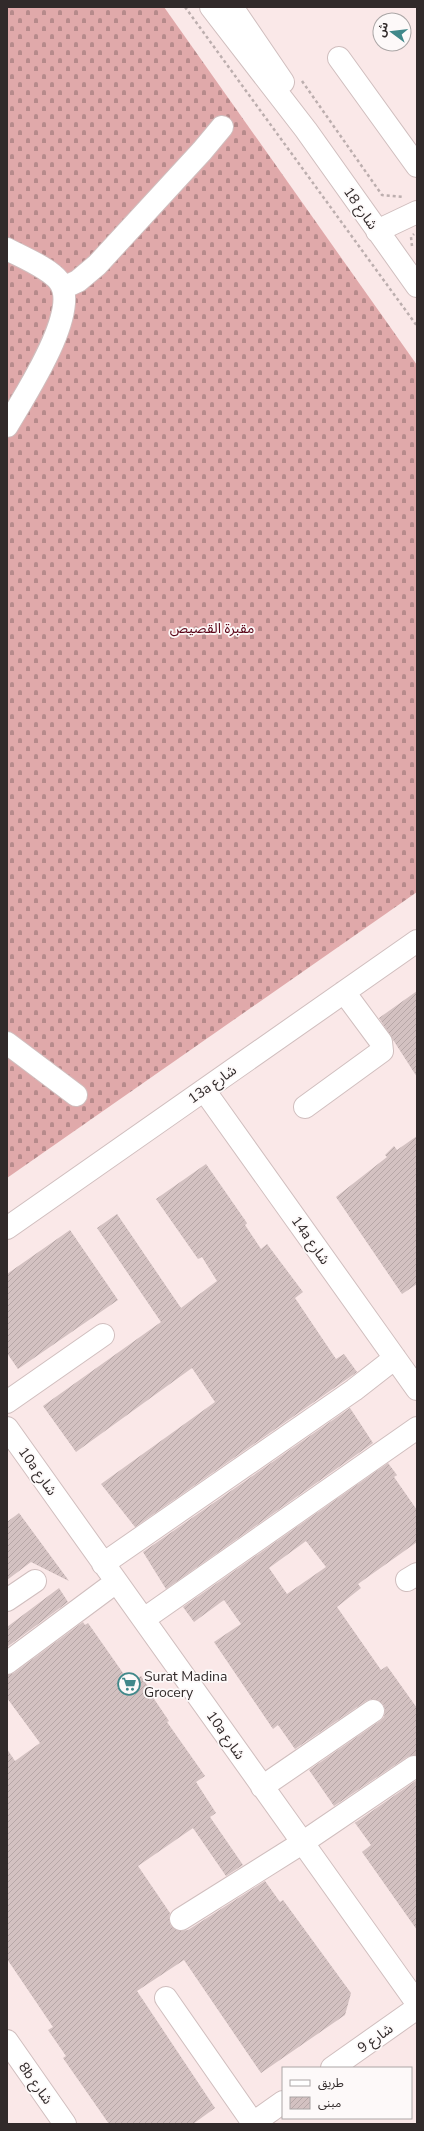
<svg xmlns="http://www.w3.org/2000/svg" width="424" height="2131" viewBox="0 0 424 2131" font-family="'Nunito Sans','Noto Sans Arabic',sans-serif">
<style>
.cemetery{fill:url(#cemetery-stones)}
.building{fill:url(#building-hatch);fill-rule:evenodd}
.lines{fill:none;stroke-linecap:round;stroke-linejoin:round}
.minor-casing{stroke:#d0bebe;stroke-width:24}
.path{stroke:#bcaeae;stroke-width:2.5;stroke-dasharray:3 3;stroke-linecap:butt}
.minor{stroke:#fff;stroke-width:22}
.labels{text-anchor:middle;stroke-width:3.5;stroke-linejoin:round;paint-order:stroke}
.street-label{font-size:14px;fill:#312a2a;stroke:#fdf9f9}
.park-label{font-size:14px;fill:#5b0517;stroke:#fdf9f9}
.poi-label{font-size:14px;fill:#312a2a;stroke:#fdf9f9;text-anchor:start}
</style>
<defs>
<pattern id="cemetery-stones" width="16" height="16" patternUnits="userSpaceOnUse"><rect width="16" height="16" fill="#e0a9aa"/><path d="M2 7V4a2 2 0 0 1 4 0v3zM10 15v-3a2 2 0 0 1 4 0v3z" fill="#b68a8b"/></pattern>
<pattern id="building-hatch" width="6" height="6" patternUnits="userSpaceOnUse"><rect width="6" height="6" fill="#d3c1c1"/><path d="M-1 1l2-2M0 6l6-6M5 7l2-2" fill="none" stroke="#b6a6a6"/></pattern>
</defs>
<rect width="100%" height="100%" fill="#fae8e8"/>
<path class="cemetery" d="M7,7H164L417,365V892L7,1178Z"/>
<path class="building" d="M417,991V1077L379,1018Z
M417,1136V1284L402,1294L336,1197L387,1157L385,1155L394,1146L397,1150Z
M206,1164L247,1223L245,1225L261,1249L267,1244L303,1292L295,1298L336,1359L344,1354L357,1372L135,1527L101,1484L215,1402L192,1368L76,1452L43,1406L161,1322L97,1228L117,1214L181,1308L217,1281L202,1257L198,1259L156,1199Z
M70,1230L118,1300L18,1369L7,1353V1274Z
M350,1408L373,1443L166,1589L143,1552Z
M388,1463L397,1475L394,1477L417,1510V1542L358,1584L361,1588L337,1607L381,1670L387,1666L417,1708V1755L407,1757L334,1806L309,1770L380,1721L384,1717L385,1710L383,1704L372,1699L366,1701L295,1749L278,1725L273,1729L214,1642L241,1624L224,1600L194,1622L183,1607ZM306,1541L326,1567L287,1594L269,1568Z
M19,1513L69,1581L31,1562L7,1580V1522Z
M59,1588L68,1602L7,1647V1627Z
M83,1622L85,1625L88,1623L130,1683L141,1676L151,1691L150,1693L169,1721L167,1722L205,1776L196,1782L216,1813L210,1817L243,1865L226,1876L193,1828L138,1866L170,1913L169,1919L171,1926L181,1931L188,1930L265,1881L280,1902L283,1900L351,1993L345,2015L261,2073L184,1960L137,1991L215,2108L193,2124H109L63,2058L66,2056L48,2030L53,2027L7,1959V1749L15,1761L40,1743L7,1698V1675L14,1673Z
M417,1780V1930L362,1852L371,1845L355,1823L349,1827Z"/>
<g class="lines">
<g class="minor-casing">
<path id="minor" d="M211,7L306,130L417,286
M232,7L283,82
M339,58L417,166
M377,231L417,212
M7,249C22,257 49,268 59,281C82,310 23,398 7,426
M63,288L78,281L97,265L202,151L222,127
M7,1043L76,1095
M204,1090L417,1389
M305,1107L382,1051L381,1042L344,992
M7,1228L417,941
M7,1402L103,1335
M7,1428L417,2003
M103,1564L354,1390L395,1358
M407,1580L417,1574
M7,1600L35,1581
M144,1619L417,1428
M7,1663L116,1582
M262,1787L373,1711
M181,1919L302,1843L414,1767
M166,1998L253,2123
M7,2041L65,2124
M332,2068L417,2008
M252,2124L283,2102"/>
</g>
<path class="path" d="M185,7L417,326
M302,81L382,195L404,197
M412,246L411,237L414,234"/>
<use href="#minor" class="minor"/>
</g>
<defs>
<g id="supermarket-ring" transform="scale(1.15)"><circle r="9.5" fill="#fdf9f9" stroke="#40888a" stroke-width="1.5"/><path d="M-6-5.5h2.5l.6 2H6L4.5 2H-2.5L-4.4-4H-6ZM-1.5 3.2a1.3 1.3 0 1 0 .1 0ZM3 3.2a1.3 1.3 0 1 0 .1 0Z" fill="#40888a"/></g>
</defs>
<g fill-rule="evenodd">
<use href="#supermarket-ring" x="129" y="1684"/>
</g>
<g class="labels">
<g class="street-label">
<text transform="translate(361 208) rotate(55)" y="5">شارع 18</text>
<text transform="translate(212 1084) rotate(-35)" y="5">13a شارع</text>
<text transform="translate(311 1240) rotate(55)" y="5">14a شارع</text>
<text transform="translate(38 1471) rotate(55)" y="5">10a شارع</text>
<text transform="translate(226 1735) rotate(55)" y="5">10a شارع</text>
<text transform="translate(375 2038) rotate(-35)" y="5">شارع 9</text>
<text transform="translate(36 2083) rotate(55)" y="5">8b شارع</text>
</g>
<g class="park-label">
<text x="212" y="633">مقبرة القصيص</text>
</g>
<g class="poi-label">
<text x="144" y="1681">Surat Madina<tspan x="144" dy="16">Grocery</tspan></text>
</g>
</g>
<rect width="424" height="2131" fill="none" stroke="#312a2a" stroke-width="16"/>
<rect x="282" y="2067" width="130" height="52" fill="#fdf9f9" stroke="#aba6a6"/>
<rect x="290" y="2080" width="20" height="6" fill="#ffffff" stroke="#aba6a6"/>
<text x="318" y="2087" font-size="12" fill="#312a2a">طريق</text>
<rect x="290" y="2097" width="20" height="12" fill="url(#building-hatch)" stroke="#aba6a6"/>
<text x="318" y="2107" font-size="12" fill="#312a2a">مبنى</text>
<g transform="translate(392 32) rotate(285)"><circle r="19" fill="#fdf9f9" stroke="#aba6a6"/>
<path d="M0-3L7 15L0 10L-7 15Z" fill="#40888a"/>
<text y="-6" font-size="11" font-weight="bold" text-anchor="middle" fill="#312a2a">ش</text>
</g>
</svg>
